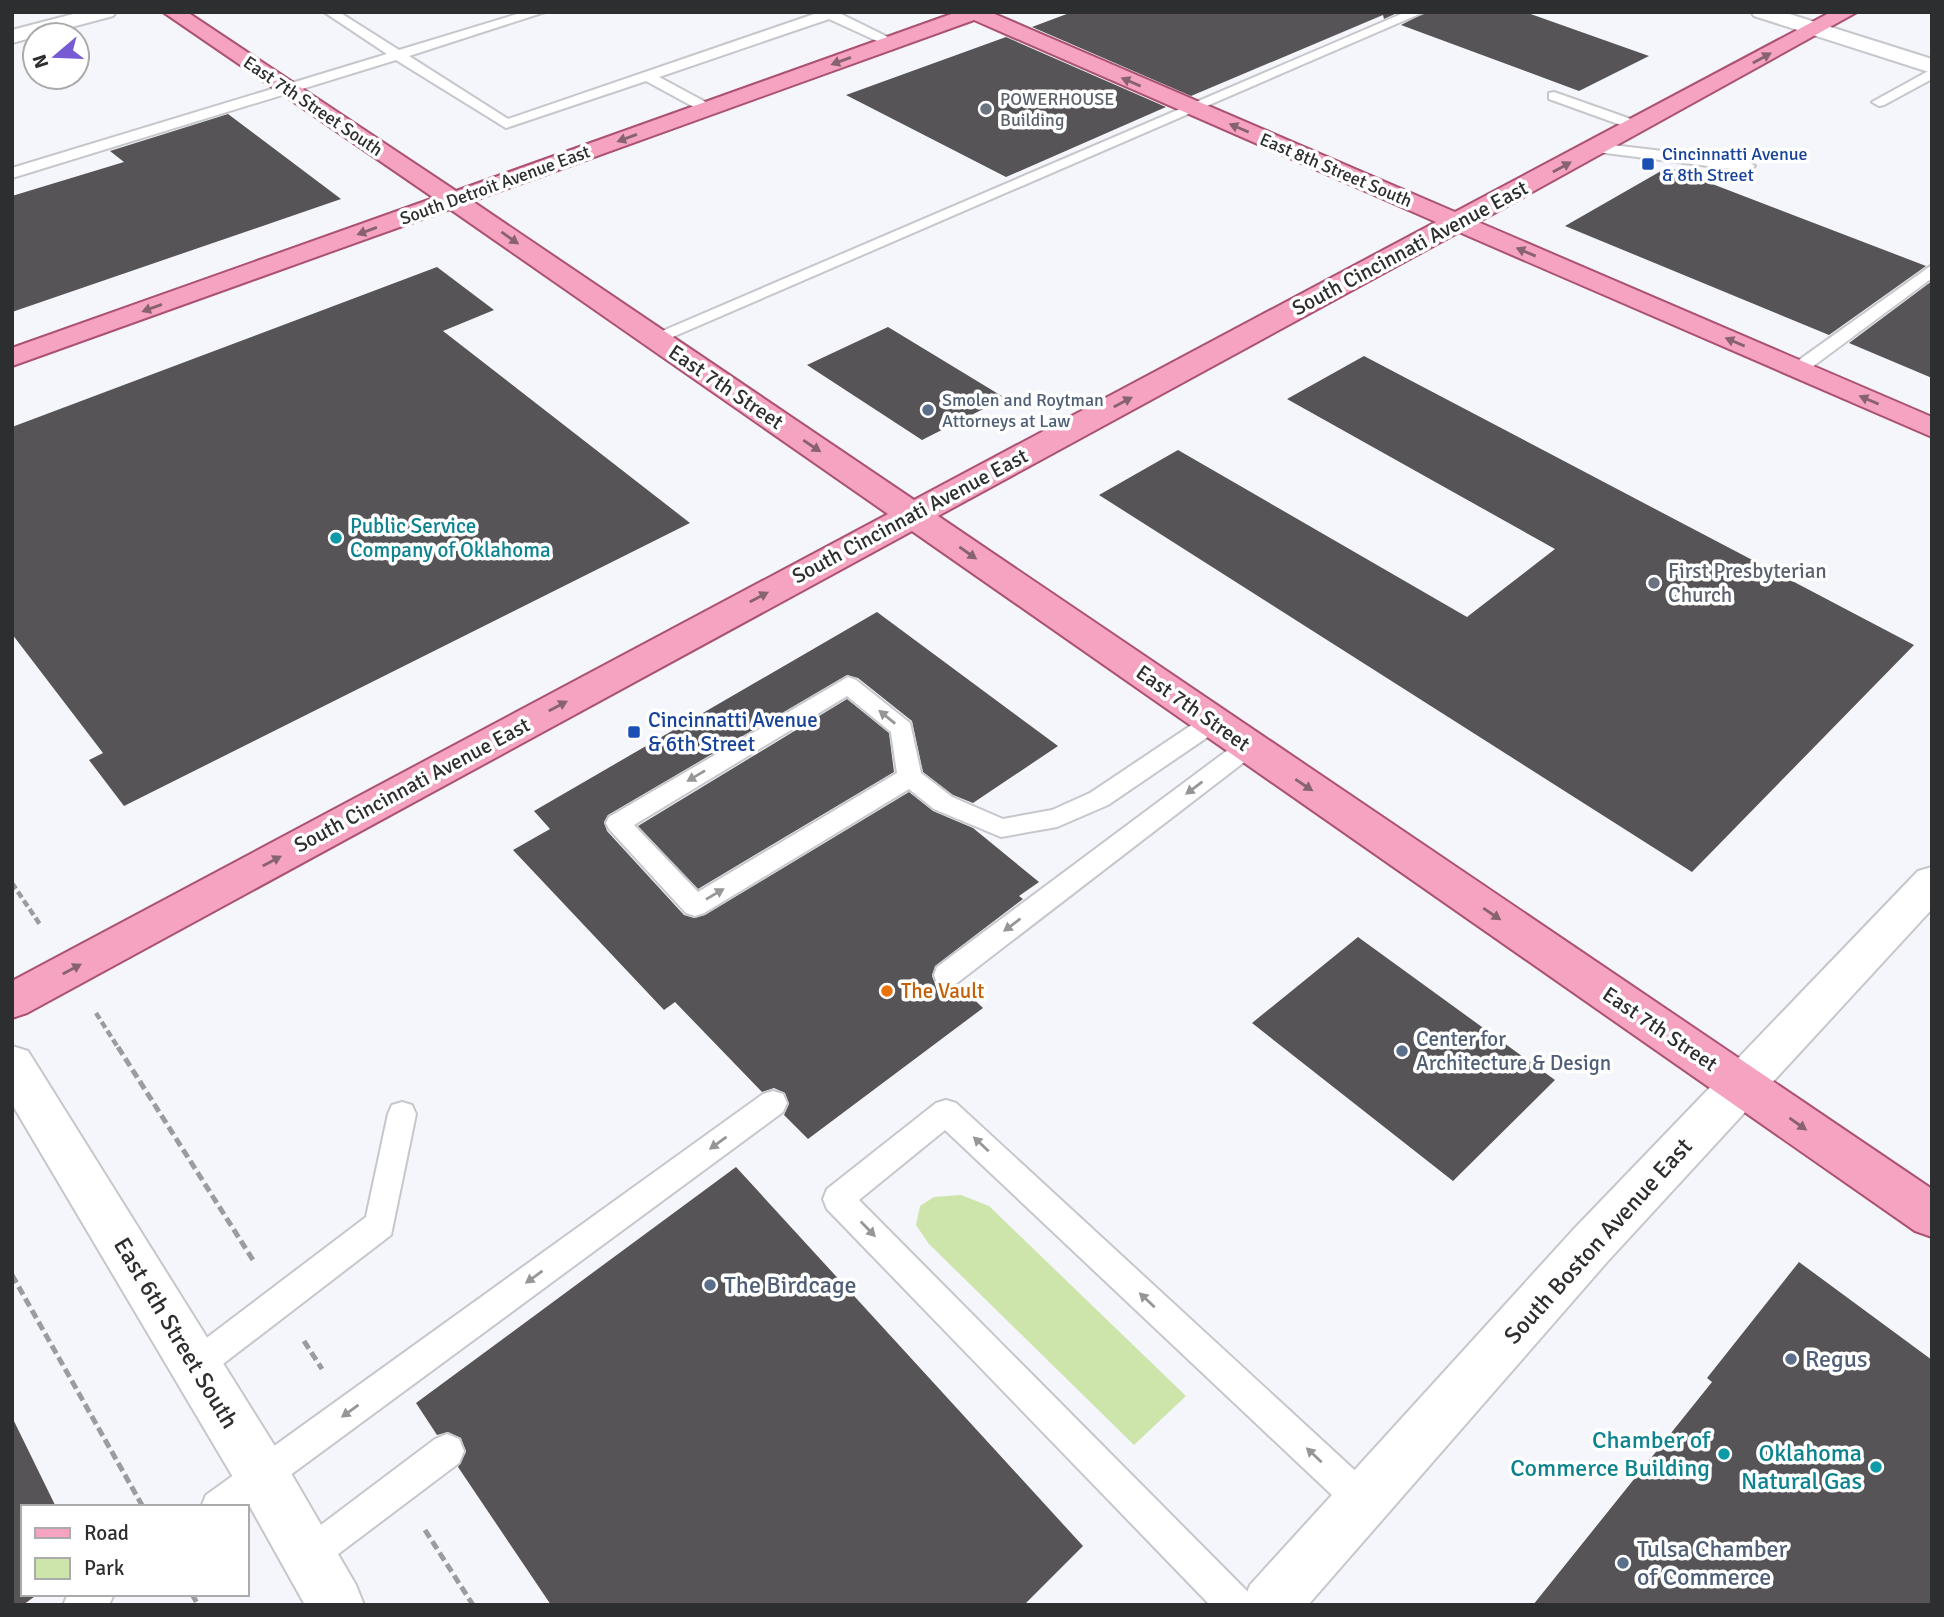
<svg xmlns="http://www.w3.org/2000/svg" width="1944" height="1617" viewBox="0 0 1944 1617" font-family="Signika,sans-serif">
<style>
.green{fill:#cde4ab}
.building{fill:#565457}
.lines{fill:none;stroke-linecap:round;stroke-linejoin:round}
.lane-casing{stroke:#c6c7cc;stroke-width:4}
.secondary-casing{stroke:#c6c7cc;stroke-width:4}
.primary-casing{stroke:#ab5272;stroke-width:4}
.path-far1{stroke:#9b9c9f;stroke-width:4.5;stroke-dasharray:7 3.5;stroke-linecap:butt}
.path{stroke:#9b9c9f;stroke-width:5;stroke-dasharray:9 4.5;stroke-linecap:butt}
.lane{fill:#fff;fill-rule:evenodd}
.secondary{fill:#fff;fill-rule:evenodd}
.primary{fill:#f5a3c0;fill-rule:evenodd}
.oneway{fill:#876370}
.oneway2{fill:#969697}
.worship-dot{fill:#6b7280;stroke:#fff;stroke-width:2.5}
.transit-dot{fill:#1a4fb4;stroke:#fff;stroke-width:2.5}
.service-dot{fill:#5c6f8a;stroke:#fff;stroke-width:2.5}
.culture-dot{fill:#0f9aa8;stroke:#fff;stroke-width:2.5}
.food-dot{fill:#e8710a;stroke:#fff;stroke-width:2.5}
.labels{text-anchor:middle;stroke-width:7;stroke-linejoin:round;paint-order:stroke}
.far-worship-label{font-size:18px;fill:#5b616d;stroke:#fff;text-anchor:start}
.far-street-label{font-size:18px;fill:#2d2e2f;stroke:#fff}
.far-transit-label{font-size:18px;fill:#164399;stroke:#fff;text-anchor:start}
.far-service-label{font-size:18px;fill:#4e5e75;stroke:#fff;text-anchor:start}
.street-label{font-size:21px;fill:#2d2e2f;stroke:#fff}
.culture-label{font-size:21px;fill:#0d838f;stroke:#fff;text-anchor:start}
.worship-label{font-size:21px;fill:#5b616d;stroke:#fff;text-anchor:start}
.transit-label{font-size:21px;fill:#164399;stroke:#fff;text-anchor:start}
.food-label{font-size:21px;fill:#c56008;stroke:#fff;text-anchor:start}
.service-label{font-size:21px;fill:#4e5e75;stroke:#fff;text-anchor:start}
.near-street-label{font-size:24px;fill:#2d2e2f;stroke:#fff}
.near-service-label{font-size:24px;fill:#4e5e75;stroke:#fff;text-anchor:start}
.near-culture-label{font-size:24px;fill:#0d838f;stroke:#fff;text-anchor:end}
</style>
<rect width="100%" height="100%" fill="#f5f6fb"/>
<path class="green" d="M961,1195L989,1206L1186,1396L1134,1445L929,1244L916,1225L920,1206L934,1197Z"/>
<path class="building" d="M1072,12H1399L1384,19L1383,15L1191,96L1032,27Z
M1426,12H1525L1649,56L1579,91L1401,25Z
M1006,37L1166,107L1006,177L846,95Z
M228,114L341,199L12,312V196L124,162L110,151Z
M1668,167L1926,266L1829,335L1565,226Z
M437,267L494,310L443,331L690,523L124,806L89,760L103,753L12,634V427Z
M1932,281V378L1849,343Z
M888,327L1005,398L922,440L807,365Z
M1364,356L1914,645L1692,872L1099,495L1178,450L1467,617L1555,549L1287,399Z
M877,612L1058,746L973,803L953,795L923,772L912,721L858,678L847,675L608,815L604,822L607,831L684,915L694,918L705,915L909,792L933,811L973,828L1039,882L1019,896L1023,899L935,966L932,976L936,986L948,989L959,985L983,1008L808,1139L784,1115L789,1104L785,1093L774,1088L762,1092L675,1002L664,1010L513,850L550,829L534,811Z
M847,699L889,733L894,772L698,889L638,826Z
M1358,937L1555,1080L1453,1181L1252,1023Z
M736,1167L1083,1546L1024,1605H551L458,1467L466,1452L461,1438L448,1432L437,1435L416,1403Z
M1799,1262L1932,1360V1605H1533L1712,1382L1707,1378Z
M12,1417L56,1507H23V1594H38L23,1605H12Z"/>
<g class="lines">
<g class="lane-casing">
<path id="lane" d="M324,12H339L399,50L524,12H545L409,56L508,119L820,12H837L900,43L888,46L829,19L659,77L713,106V112H703L646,81L506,128L396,60L12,178V168L387,54Z
M1406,12H1424L661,342H649L646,338Z
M1932,69V79L1884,105L1879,106L1872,102Z
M1554,92L1642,123L1644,126L1642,129H1632L1549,99V93Z
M1595,143L1747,161L1755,166L1747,171L1590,151L1587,148Z
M1932,265V278L1804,373H1792L1789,369L1792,365Z
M848,677L856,680L910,723L921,773L952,797L1003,819L1052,810L1090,793L1205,716H1221L1225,722L1221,728L1108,805L1057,827L1001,837L934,809L909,789L704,913L695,916L686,913L609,829L606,823L609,817ZM847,696L891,732L897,773L698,892L634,825Z
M1248,739L1256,741L1260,747L1256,753L957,983L947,986L937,983L934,975L937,967L1240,741Z
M773,1091L783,1094L787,1103L783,1112L247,1507H201L206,1495L763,1094Z
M946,1100L956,1103L1375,1489L1380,1501L1375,1513L1363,1518L1351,1513L945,1130L859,1200L1248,1592L1253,1605H1210L827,1209L823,1199L827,1189L936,1103Z
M402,1102L412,1105L416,1114L391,1235L206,1377L195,1382L184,1377L179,1366L184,1355L366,1217L388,1114L392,1105Z
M447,1434L459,1439L464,1451L459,1463L321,1567L309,1573L297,1567L291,1555L297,1543L435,1439Z
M68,1594H114L109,1605H63Z"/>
</g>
<g class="secondary-casing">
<path id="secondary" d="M81,12H116L113,16L12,43V30Z
M1751,12H1783L1932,59V73L1754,16Z
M1932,867V909L1607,1262L1308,1605H1242L1250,1585L1573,1230L1918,871Z
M12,1046L28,1051L281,1456L356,1585L364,1605H305L243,1494L12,1104Z"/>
</g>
<g class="primary-casing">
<path id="primary" d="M163,12H187L456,191L957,12H990L1455,212L1831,12H1857L1478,222L1932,417V437L1459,232L938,516L1932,1189V1237L1915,1231L912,531L27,1013L12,1018V981L888,514L450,209L12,366V348L434,198ZM974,20L1436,222L914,500L472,201Z"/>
</g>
<path class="path-far1" d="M12,883L41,926
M96,1013L119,1049"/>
<path class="path" d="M118,1047L253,1260
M12,1275L143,1507
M304,1341L322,1369
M425,1530L473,1605
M192,1594L198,1605"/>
<use href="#lane" class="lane"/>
<use href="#secondary" class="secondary"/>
<use href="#primary" class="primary"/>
</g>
<defs><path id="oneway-solid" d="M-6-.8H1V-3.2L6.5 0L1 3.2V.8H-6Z" transform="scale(1.75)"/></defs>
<g class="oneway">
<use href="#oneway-solid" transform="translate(1762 58) rotate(-29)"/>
<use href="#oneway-solid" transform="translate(841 61) rotate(160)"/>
<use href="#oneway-solid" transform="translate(1131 82) rotate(-157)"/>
<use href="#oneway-solid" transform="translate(1239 128) rotate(-157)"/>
<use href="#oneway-solid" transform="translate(627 138) rotate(160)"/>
<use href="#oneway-solid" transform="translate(1562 167) rotate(-29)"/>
<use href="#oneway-solid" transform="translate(367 231) rotate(160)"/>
<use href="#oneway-solid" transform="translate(510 238) rotate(35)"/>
<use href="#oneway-solid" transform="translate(1526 252) rotate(-157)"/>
<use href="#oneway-solid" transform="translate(152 308) rotate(160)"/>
<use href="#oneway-solid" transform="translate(1735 342) rotate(-157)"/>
<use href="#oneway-solid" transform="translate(1869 400) rotate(-157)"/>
<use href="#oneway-solid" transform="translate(1123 402) rotate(-28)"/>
<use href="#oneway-solid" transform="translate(812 446) rotate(34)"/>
<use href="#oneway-solid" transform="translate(968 553) rotate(35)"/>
<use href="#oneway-solid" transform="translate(759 597) rotate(-28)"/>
<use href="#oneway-solid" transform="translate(558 706) rotate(-28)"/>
<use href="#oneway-solid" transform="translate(1304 785) rotate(34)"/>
<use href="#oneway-solid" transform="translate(272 861) rotate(-28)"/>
<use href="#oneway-solid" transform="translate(1492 914) rotate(34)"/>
<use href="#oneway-solid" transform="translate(72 969) rotate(-28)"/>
<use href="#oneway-solid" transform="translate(1798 1124) rotate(35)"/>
</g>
<g class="oneway2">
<use href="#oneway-solid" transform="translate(887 717) rotate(-141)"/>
<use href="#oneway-solid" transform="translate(696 776) rotate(149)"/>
<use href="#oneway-solid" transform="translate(1194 788) rotate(143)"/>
<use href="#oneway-solid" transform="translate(715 894) rotate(-31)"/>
<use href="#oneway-solid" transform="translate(1012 925) rotate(143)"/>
<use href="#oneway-solid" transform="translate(718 1143) rotate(144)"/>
<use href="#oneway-solid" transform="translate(981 1144) rotate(-137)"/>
<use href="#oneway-solid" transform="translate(868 1229) rotate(46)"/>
<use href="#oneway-solid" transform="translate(534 1277) rotate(144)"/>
<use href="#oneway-solid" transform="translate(1147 1300) rotate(-137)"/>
<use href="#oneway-solid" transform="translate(350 1411) rotate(144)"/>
<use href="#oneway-solid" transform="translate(1314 1455) rotate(-137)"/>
</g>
<g class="worship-dot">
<circle cx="986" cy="109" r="7"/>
<circle cx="1654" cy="583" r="7"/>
</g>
<g class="transit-dot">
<rect x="1641" y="157" width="14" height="14" rx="3.5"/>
<rect x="627" y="725" width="14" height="14" rx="3.5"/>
</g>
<g class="service-dot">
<circle cx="928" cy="410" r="7"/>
<circle cx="1402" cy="1051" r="7"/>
<circle cx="710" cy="1285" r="7"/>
<circle cx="1791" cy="1359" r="7"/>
<circle cx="1623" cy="1563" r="7"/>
</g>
<g class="culture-dot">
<circle cx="336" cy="538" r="7"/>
<circle cx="1724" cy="1454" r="7"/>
<circle cx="1876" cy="1467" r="7"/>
</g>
<circle class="food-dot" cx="887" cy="991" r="7"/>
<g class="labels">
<g class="far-worship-label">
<text x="1000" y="105">POWERHOUSE<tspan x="1000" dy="21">Building</tspan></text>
</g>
<g class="far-street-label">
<text transform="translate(313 106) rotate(34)" y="6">East 7th Street South</text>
<text transform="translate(1336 170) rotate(23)" y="6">East 8th Street South</text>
<text transform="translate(495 185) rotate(-20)" y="6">South Detroit Avenue East</text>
</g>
<g class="far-transit-label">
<text x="1662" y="160">Cincinnatti Avenue<tspan x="1662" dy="21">&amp; 8th Street</tspan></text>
</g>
<g class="far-service-label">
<text x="942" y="406">Smolen and Roytman<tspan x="942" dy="21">Attorneys at Law</tspan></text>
</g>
<g class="street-label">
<text transform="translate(1410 248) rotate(-28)" y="7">South Cincinnati Avenue East</text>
<text transform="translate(726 387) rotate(34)" y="7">East 7th Street</text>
<text transform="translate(910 516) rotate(-28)" y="7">South Cincinnati Avenue East</text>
<text transform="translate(1193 708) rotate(35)" y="7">East 7th Street</text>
<text transform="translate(412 785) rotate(-28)" y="7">South Cincinnati Avenue East</text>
<text transform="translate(1660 1029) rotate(34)" y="7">East 7th Street</text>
</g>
<g class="culture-label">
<text x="350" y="533">Public Service<tspan x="350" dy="24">Company of Oklahoma</tspan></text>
</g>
<g class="worship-label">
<text x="1668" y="578">First Presbyterian<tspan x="1668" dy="24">Church</tspan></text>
</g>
<g class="transit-label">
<text x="648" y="727">Cincinnatti Avenue<tspan x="648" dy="24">&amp; 6th Street</tspan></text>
</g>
<g class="food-label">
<text x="901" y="998">The Vault</text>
</g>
<g class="service-label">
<text x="1416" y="1046">Center for<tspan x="1416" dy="24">Architecture &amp; Design</tspan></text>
</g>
<g class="near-street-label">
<text transform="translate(1598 1241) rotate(-48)" y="8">South Boston Avenue East</text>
<text transform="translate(176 1333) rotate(59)" y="8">East 6th Street South</text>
</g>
<g class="near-service-label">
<text x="724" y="1293">The Birdcage</text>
<text x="1805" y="1367">Regus</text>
<text x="1637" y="1557">Tulsa Chamber<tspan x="1637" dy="28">of Commerce</tspan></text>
</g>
<g class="near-culture-label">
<text x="1710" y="1448">Chamber of<tspan x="1710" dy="28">Commerce Building</tspan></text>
<text x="1862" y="1461">Oklahoma<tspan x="1862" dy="28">Natural Gas</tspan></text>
</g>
</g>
<rect width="1944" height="1617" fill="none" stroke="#2d2e2f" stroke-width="28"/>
<rect x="21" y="1505" width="228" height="91" fill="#ffffff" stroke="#ababac" stroke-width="2"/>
<rect x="35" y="1528" width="35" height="10" fill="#f5a3c0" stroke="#ababac" stroke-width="2"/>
<text x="84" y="1540" font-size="21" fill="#2d2e2f">Road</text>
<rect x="35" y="1558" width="35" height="21" fill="#cde4ab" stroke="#ababac" stroke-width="2"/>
<text x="84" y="1575" font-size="21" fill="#2d2e2f">Park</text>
<g transform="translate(56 56) rotate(251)"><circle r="33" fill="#ffffff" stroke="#ababac" stroke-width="2"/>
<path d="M0-5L12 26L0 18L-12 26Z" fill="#775bd5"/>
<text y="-10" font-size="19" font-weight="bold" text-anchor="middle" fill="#2d2e2f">N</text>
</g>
</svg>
